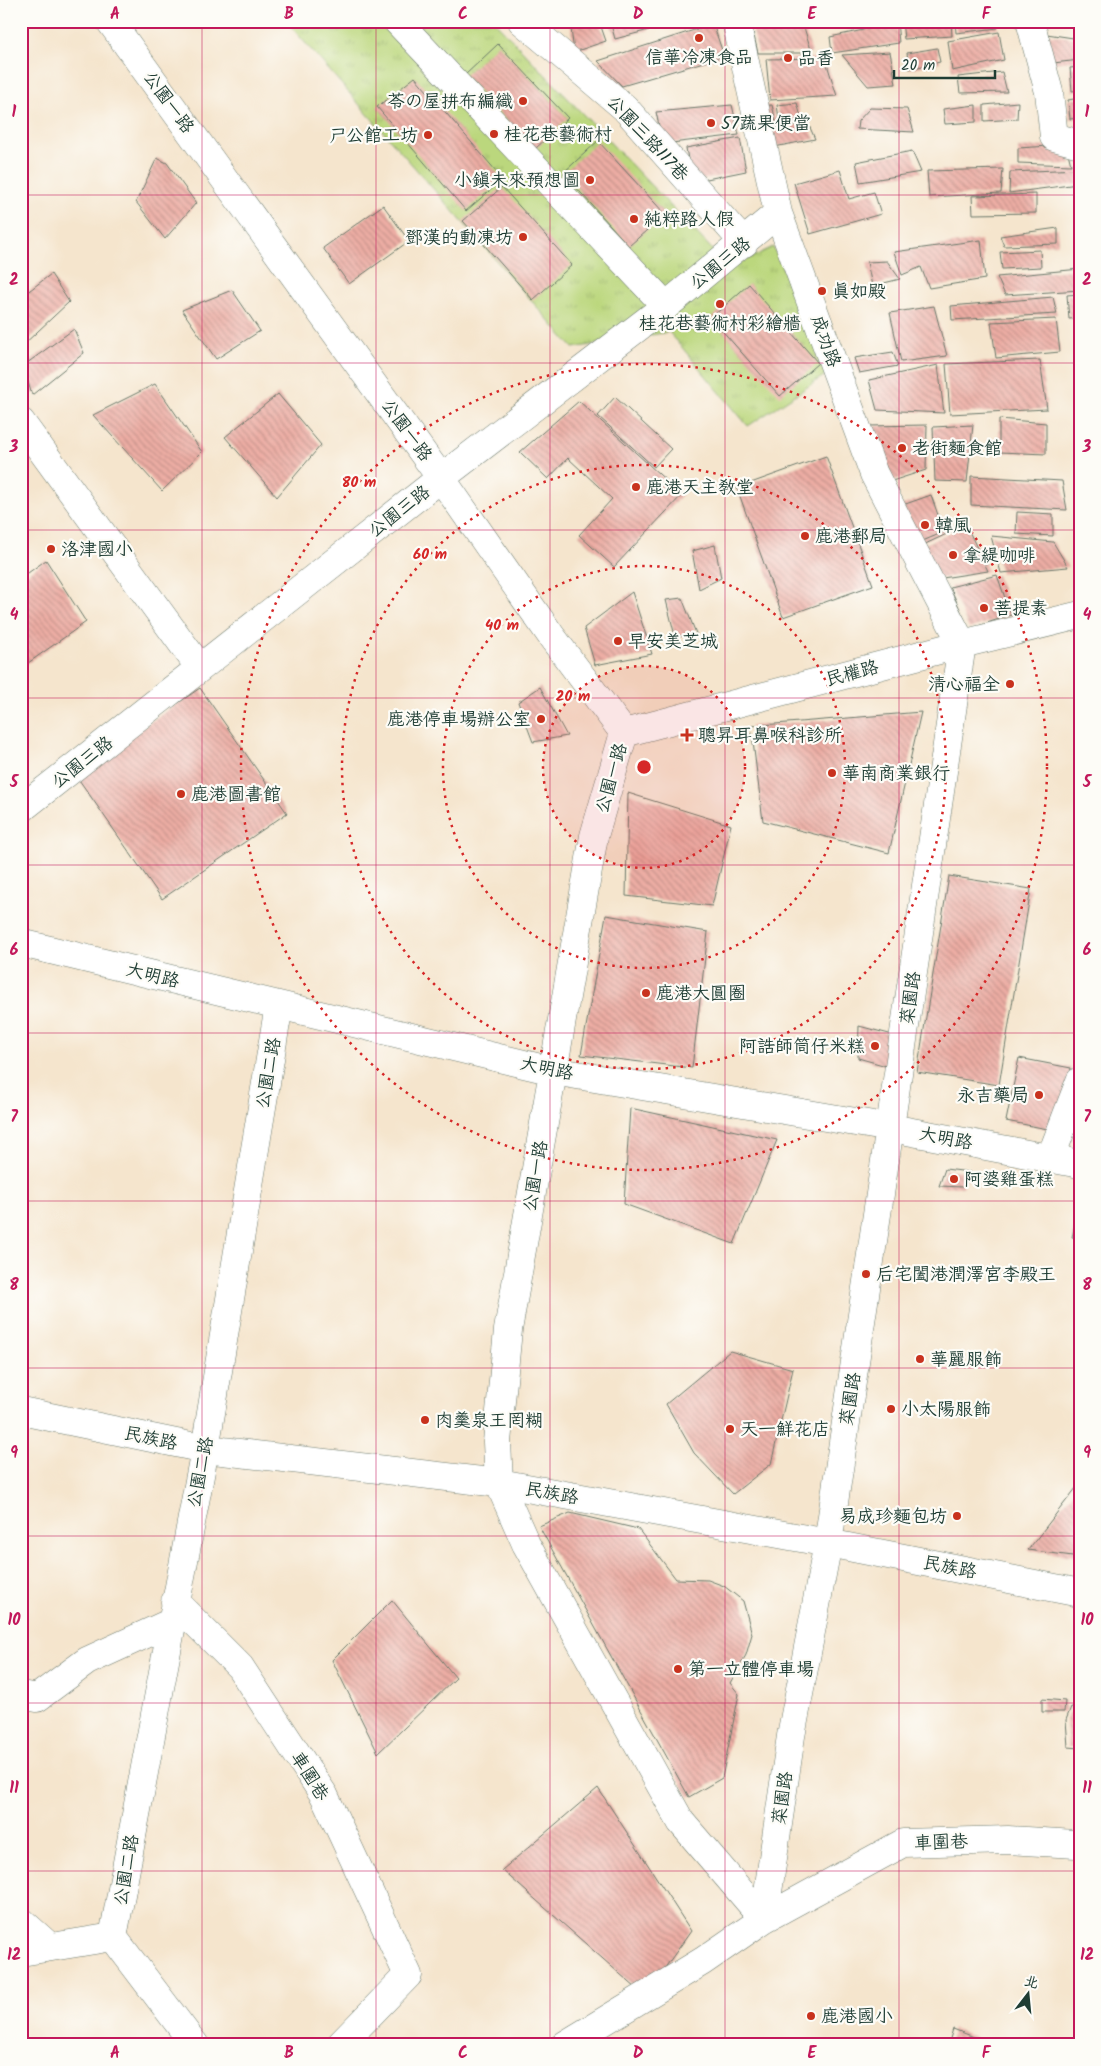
<svg xmlns="http://www.w3.org/2000/svg" width="1101" height="2066" viewBox="0 0 1101 2066" font-family="Kalam,'LXGW WenKai TC','Klee One',sans-serif">
<style>
.park{fill:url(#park-tufts);stroke:#6d8a58}
.building{fill:url(#building-back-hatch)}
.lines{fill:none;stroke-linecap:round;stroke-linejoin:round}
.minor-casing{stroke:#6a786a;stroke-width:29}
.minor{stroke:#fff;stroke-width:28}
.grid{fill:none;stroke:#c2185b;stroke-width:1;stroke-opacity:0.55}
.ring{fill:none;stroke:#d62828;stroke-width:2.5;stroke-dasharray:2.5 5}
.poi-dot{fill:#c8321e;stroke:#fdfcf7;stroke-width:2}
.labels{text-anchor:middle;stroke-width:4.5;stroke-linejoin:round;paint-order:stroke}
.poi-label{font-size:18px;fill:#1f3d34;stroke:#fdfcf7;text-anchor:start}
.street-label{font-size:18px;fill:#1f3d34;stroke:#fdfcf7}
.centre{fill:#d62828;stroke:#fdfcf7;stroke-width:2.5}
.ring-label{font-size:15px;text-anchor:middle;font-weight:bold;fill:#d62828;stroke:#fdfcf7;stroke-width:4.5;stroke-linejoin:round;paint-order:stroke}
.neatline{fill:none;stroke:#c2185b;stroke-width:2}
.grid-label{font-size:16px;text-anchor:middle;font-weight:bold;fill:#c2185b}
</style>
<defs>
<pattern id="park-tufts" width="24" height="20" patternUnits="userSpaceOnUse" patternTransform="scale(1.25)"><rect width="24" height="20" fill="#bbd77d"/><path d="M3 7l-1-3M5 7V3M7 7l1-3M15 17l-1-3M17 17v-4M19 17l1-3" fill="none" stroke="#a0b96d"/></pattern>
<pattern id="building-back-hatch" width="6" height="6" patternUnits="userSpaceOnUse" patternTransform="scale(1.25)"><rect width="6" height="6" fill="#edada4"/><path d="M-1 5l2 2M0 0l6 6M5-1l2 2" fill="none" stroke="#bf8e86"/></pattern>
</defs>
<rect width="100%" height="100%" fill="#fdfcf7"/>
<filter id="ink" filterUnits="userSpaceOnUse"><feTurbulence type="fractalNoise" baseFrequency=".02" numOctaves="2"/><feDisplacementMap in="SourceGraphic" scale="10" xChannelSelector="R" yChannelSelector="G"/><feConvolveMatrix kernelMatrix="1 2 1 2 8 2 1 2 1" color-interpolation-filters="sRGB"/></filter>
<filter id="wash" filterUnits="userSpaceOnUse"><feTurbulence type="fractalNoise" baseFrequency=".0096" numOctaves="4" result="noise"/><feDisplacementMap in="SourceGraphic" scale="20" xChannelSelector="R" yChannelSelector="G"/><feGaussianBlur stdDeviation="1.12" result="paint"/><feColorMatrix in="noise" values="0 0 0 0 0 0 0 0 0 0 0 0 0 0 0 0 0 1.4 0 .05"/><feComposite in="paint" operator="in"/></filter>
<g filter="url(#wash)">
<rect width="100%" height="100%" fill="#f5e5cd"/>
<path class="park" d="M286,21H494L730,268L773,247L830,372L748,426L669,332L573,348Z"/>
<g id="blocks">
<path class="building" d="M570,21H599L606,41L574,52Z
M610,21H647L649,30L615,39Z
M775,21H802L812,53H758L751,23Z
M872,21H897L899,43L832,53L830,37L873,28Z
M902,21H951L952,36L904,39Z
M955,21H997L998,28L956,33Z
M713,24L724,56L622,86L598,61Z
M999,32L1004,60L952,71L948,41Z
M1040,33L1080,39V60L1044,64Z
M498,44L568,118L534,150L464,76Z
M937,48L940,62L909,69L907,53Z
M890,52L896,84L868,86L842,55Z
M825,58L837,96L770,100L766,59Z
M1080,67V90L1072,91L1070,68Z
M1002,72L1007,92L960,93L958,77Z
M415,77L503,179L466,211L377,107Z
M1080,98V118L1070,119L1068,100Z
M1018,102L1017,119L984,121V105Z
M797,103L802,120L780,125L777,105Z
M732,105L739,135L663,144L656,112Z
M772,105L777,126L763,125L760,106Z
M976,105V122L945,124L943,109Z
M870,108L907,109L914,132L857,129L858,121Z
M808,123L815,139L769,148L767,130Z
M740,138L746,171L692,182L686,148Z
M598,141L665,214L629,246L563,173Z
M1066,145L1071,165L1018,163V148Z
M912,151L921,172L860,182L856,162Z
M157,158L167,163L196,203L165,239L136,202Z
M1003,169L1001,193L929,197L927,171Z
M1079,169L1078,184L1009,193L1010,172Z
M840,170L849,199L874,192L881,214L810,234L794,183Z
M502,187L572,265L533,300L463,221Z
M1036,194V213L973,214L972,196Z
M383,205L409,241L349,284L323,248Z
M1058,228V244L1004,246L1000,236Z
M981,240L985,279L929,288L921,267L902,275L894,252Z
M1040,250L1041,267L1002,269L1000,252Z
M887,261L900,279L872,286L867,262Z
M1080,269V290L1005,295L997,277Z
M51,274L69,302L21,347V297Z
M749,284L818,363L780,396L711,318Z
M232,290L260,331L216,359L182,310Z
M1080,294V318L1069,319L1067,295Z
M1053,297L1057,314L952,320L951,306Z
M934,306L947,356L901,362L890,313Z
M1056,319L1060,352L996,358L991,322Z
M74,329L84,353L32,395L23,366Z
M893,352L898,366L859,373L854,358Z
M1040,360L1047,409L950,414L946,364Z
M938,365L944,413L877,410L869,380Z
M155,384L202,452L162,491L93,415Z
M278,394L321,445L277,497L225,437Z
M615,397L671,449L654,467L598,416Z
M579,401L682,495L614,567L579,535L612,499L568,458L548,479L520,452Z
M999,419L1046,423V454L999,452Z
M927,425L926,470L892,481L868,426Z
M973,425L967,482L935,481L933,427Z
M826,456L873,585L783,617L737,488Z
M971,476L1062,481L1067,510L971,505Z
M931,495L944,532L918,543L900,506Z
M1017,512L1053,514V536L1016,534Z
M966,525L988,571L936,579L921,546Z
M991,536L1053,542L1068,567L1001,573Z
M715,545L721,578L699,589L692,551Z
M46,560L86,622L21,668V578Z
M997,575L1011,615L969,629L950,587Z
M632,592L652,654L595,665L584,628Z
M682,598L697,636H675L666,600Z
M540,687L567,736L533,742L518,702Z
M200,688L287,813L162,899L75,774Z
M921,712L889,853L763,821L751,726Z
M628,793L731,825L712,906L626,896Z
M949,876L1031,889L999,1085L917,1072Z
M606,915L708,932L692,1068L581,1055Z
M859,1026L893,1035L890,1067L858,1058Z
M1019,1058L1071,1068L1058,1131L1006,1121Z
M630,1108L777,1140L734,1244L624,1204Z
M945,1169L970,1172L963,1187L939,1186Z
M1079,1208H1080V1239L1072,1237Z
M730,1351L793,1369L771,1464L733,1494L694,1453L666,1404Z
M1080,1483V1557L1028,1550Z
M570,1513L638,1529L676,1579L708,1580L724,1586L743,1601L752,1634L746,1655L730,1683L739,1694L722,1778L689,1797L539,1526Z
M392,1600L456,1678L378,1753L332,1660Z
M1042,1699L1065,1701L1064,1712H1042Z
M1071,1707L1080,1708V1748L1068,1747L1066,1720Z
M598,1788L691,1931L645,1996L502,1870Z
M953,2029L995,2045H948Z"/>
</g>
</g>
<g filter="url(#ink)">
<use href="#blocks" fill-opacity="0" stroke="#6a786a" stroke-width="1"/>
<g class="lines">
<g class="minor-casing">
<path id="minor" d="M110,21L441,478L552,637L624,733L594,836L508,1330L497,1442L499,1483L526,1544L681,1822L764,1919
M397,21L666,306
M522,21L625,108L744,243
M736,21L778,213L874,474L962,644L828,1543L791,1736L764,1919
M1030,21L1049,92L1054,137L1080,144
M21,422L200,668
M624,733L962,644L1080,615
M21,809L441,478L666,306L778,213
M21,943L553,1071L891,1128L1080,1164
M1050,1159L1080,1081
M21,1411L205,1449L499,1483L828,1543L1080,1593
M175,1602L240,1667L324,1795L408,1975L340,2045
M21,1695L37,1698L87,1661L172,1622
M21,1921L50,1947
M113,1937L205,1449L279,1005
M113,1937L195,2045
M21,1952L113,1937
M565,2045L703,1961L764,1919L903,1843L1008,1840L1076,1844"/>
</g>
<use href="#minor" class="minor"/>
</g>
</g>
<path class="grid" d="M202,21V2045M376,21V2045M550,21V2045M725,21V2045M899,21V2045M21,195H1080M21,363H1080M21,530H1080M21,698H1080M21,865H1080M21,1033H1080M21,1201H1080M21,1368H1080M21,1536H1080M21,1703H1080M21,1871H1080"/>
<circle cx="644" cy="767" r="101" fill="#d62828" fill-opacity=".12"/>
<g class="ring">
<circle cx="644" cy="767" r="101"/>
<circle cx="644" cy="767" r="201"/>
<circle cx="644" cy="767" r="302"/>
<circle cx="644" cy="767" r="403"/>
</g>
<g class="poi-dot">
<circle cx="699" cy="38" r="5"/>
<circle cx="788" cy="58" r="5"/>
<circle cx="523" cy="101" r="5"/>
<circle cx="711" cy="123" r="5"/>
<circle cx="494" cy="134" r="5"/>
<circle cx="428" cy="135" r="5"/>
<circle cx="590" cy="180" r="5"/>
<circle cx="634" cy="219" r="5"/>
<circle cx="523" cy="237" r="5"/>
<circle cx="822" cy="291" r="5"/>
<circle cx="720" cy="304" r="5"/>
<circle cx="902" cy="448" r="5"/>
<circle cx="636" cy="487" r="5"/>
<circle cx="925" cy="525" r="5"/>
<circle cx="805" cy="536" r="5"/>
<circle cx="51" cy="549" r="5"/>
<circle cx="953" cy="555" r="5"/>
<circle cx="984" cy="608" r="5"/>
<circle cx="618" cy="641" r="5"/>
<circle cx="1010" cy="684" r="5"/>
<circle cx="541" cy="719" r="5"/>
<path d="M684.5 727.5h5v5h5v5h-5v5h-5v-5h-5v-5h5z"/>
<circle cx="832" cy="773" r="5"/>
<circle cx="181" cy="794" r="5"/>
<circle cx="646" cy="993" r="5"/>
<circle cx="875" cy="1046" r="5"/>
<circle cx="1039" cy="1095" r="5"/>
<circle cx="954" cy="1179" r="5"/>
<circle cx="866" cy="1274" r="5"/>
<circle cx="920" cy="1359" r="5"/>
<circle cx="891" cy="1409" r="5"/>
<circle cx="425" cy="1420" r="5"/>
<circle cx="730" cy="1429" r="5"/>
<circle cx="957" cy="1516" r="5"/>
<circle cx="678" cy="1669" r="5"/>
<circle cx="811" cy="2016" r="5"/>
</g>
<g class="labels">
<g class="poi-label">
<text x="699" y="63" text-anchor="middle">信華冷凍食品</text>
<text x="798" y="64">品香</text>
<text x="513" y="107" text-anchor="end">苓の屋拼布編織</text>
<text x="721" y="129">57蔬果便當</text>
<text x="504" y="140">桂花巷藝術村</text>
<text x="418" y="141" text-anchor="end">ㄕ公館工坊</text>
<text x="580" y="186" text-anchor="end">小鎮未來預想圖</text>
<text x="644" y="225">純粹路人假</text>
<text x="513" y="243" text-anchor="end">鄧漢的動凍坊</text>
<text x="832" y="297">真如殿</text>
<text x="720" y="329" text-anchor="middle">桂花巷藝術村彩繪牆</text>
<text x="912" y="454">老街麵食館</text>
<text x="646" y="493">鹿港天主教堂</text>
<text x="935" y="531">韓風</text>
<text x="815" y="542">鹿港郵局</text>
<text x="61" y="555">洛津國小</text>
<text x="963" y="561">拿緹咖啡</text>
<text x="994" y="614">菩提素</text>
<text x="628" y="647">早安美芝城</text>
<text x="1000" y="690" text-anchor="end">清心福全</text>
<text x="531" y="725" text-anchor="end">鹿港停車場辦公室</text>
<text x="698" y="741">聰昇耳鼻喉科診所</text>
<text x="842" y="779">華南商業銀行</text>
<text x="191" y="800">鹿港圖書館</text>
<text x="656" y="999">鹿港大圓圈</text>
<text x="865" y="1052" text-anchor="end">阿誥師筒仔米糕</text>
<text x="1029" y="1101" text-anchor="end">永吉藥局</text>
<text x="964" y="1185">阿婆雞蛋糕</text>
<text x="876" y="1280">后宅闔港潤澤宮李殿王</text>
<text x="930" y="1365">華麗服飾</text>
<text x="901" y="1415">小太陽服飾</text>
<text x="435" y="1426">肉羹泉王罔糊</text>
<text x="740" y="1435">天一鮮花店</text>
<text x="947" y="1522" text-anchor="end">易成珍麵包坊</text>
<text x="688" y="1675">第一立體停車場</text>
<text x="821" y="2022">鹿港國小</text>
</g>
<g class="street-label">
<text transform="translate(169 102) rotate(54)" y="6">公園一路</text>
<text transform="translate(648 138) rotate(47)" y="6">公園三路117巷</text>
<text transform="translate(720 263) rotate(-39)" y="6">公園三路</text>
<text transform="translate(826 341) rotate(70)" y="6">成功路</text>
<text transform="translate(407 430) rotate(54)" y="6">公園一路</text>
<text transform="translate(399 511) rotate(-38)" y="6">公園三路</text>
<text transform="translate(852 673) rotate(-15)" y="6">民權路</text>
<text transform="translate(82 762) rotate(-38)" y="6">公園三路</text>
<text transform="translate(611 778) rotate(-74)" y="6">公園一路</text>
<text transform="translate(153 975) rotate(14)" y="6">大明路</text>
<text transform="translate(910 998) rotate(-82)" y="6">菜園路</text>
<text transform="translate(547 1068) rotate(12)" y="6">大明路</text>
<text transform="translate(268 1073) rotate(-80)" y="6">公園二路</text>
<text transform="translate(946 1138) rotate(11)" y="6">大明路</text>
<text transform="translate(535 1176) rotate(-80)" y="6">公園一路</text>
<text transform="translate(850 1399) rotate(-81)" y="6">菜園路</text>
<text transform="translate(151 1438) rotate(12)" y="6">民族路</text>
<text transform="translate(200 1472) rotate(-79)" y="6">公園二路</text>
<text transform="translate(552 1493) rotate(10)" y="6">民族路</text>
<text transform="translate(950 1567) rotate(11)" y="6">民族路</text>
<text transform="translate(310 1776) rotate(58)" y="6">車圍巷</text>
<text transform="translate(782 1798) rotate(-82)" y="6">菜園路</text>
<text transform="translate(941 1842) rotate(-2)" y="6">車圍巷</text>
<text transform="translate(126 1870) rotate(-80)" y="6">公園二路</text>
</g>
</g>
<circle cx="644" cy="767" r="8" class="centre"/>
<g class="ring-label">
<text x="359" y="487">80 m</text>
<text x="430" y="559">60 m</text>
<text x="502" y="630">40 m</text>
<text x="573" y="701">20 m</text>
</g>
<rect width="1101" height="2066" fill="none" stroke="#fdfcf7" stroke-width="55"/>
<g transform="translate(1028 1994) rotate(16)" stroke="#fdfcf7" stroke-width="4" paint-order="stroke">
<path d="M0-4L9 19L0 12L-9 19Z" fill="#1f3d34"/>
<text y="-8" font-size="14" font-weight="bold" text-anchor="middle" fill="#1f3d34">北</text>
</g>
<path d="M894 70v8h101v-8" fill="none" stroke="#1f3d34" stroke-width="2.5"/>
<text x="901" y="70" font-size="15" fill="#1f3d34" stroke="#fdfcf7" stroke-width="4" paint-order="stroke">20 m</text>
<rect x="28" y="28" width="1046" height="2010" class="neatline"/>
<g class="grid-label">
<text x="115" y="19">A</text>
<text x="289" y="19">B</text>
<text x="463" y="19">C</text>
<text x="638" y="19">D</text>
<text x="812" y="19">E</text>
<text x="986" y="19">F</text>
<text x="14" y="117">1</text>
<text x="1087" y="117">1</text>
<text x="14" y="285">2</text>
<text x="1087" y="285">2</text>
<text x="14" y="452">3</text>
<text x="1087" y="452">3</text>
<text x="14" y="620">4</text>
<text x="1087" y="620">4</text>
<text x="14" y="787">5</text>
<text x="1087" y="787">5</text>
<text x="14" y="955">6</text>
<text x="1087" y="955">6</text>
<text x="14" y="1122">7</text>
<text x="1087" y="1122">7</text>
<text x="14" y="1290">8</text>
<text x="1087" y="1290">8</text>
<text x="14" y="1458">9</text>
<text x="1087" y="1458">9</text>
<text x="14" y="1625">10</text>
<text x="1087" y="1625">10</text>
<text x="14" y="1793">11</text>
<text x="1087" y="1793">11</text>
<text x="14" y="1960">12</text>
<text x="1087" y="1960">12</text>
<text x="115" y="2058">A</text>
<text x="289" y="2058">B</text>
<text x="463" y="2058">C</text>
<text x="638" y="2058">D</text>
<text x="812" y="2058">E</text>
<text x="986" y="2058">F</text>
</g>
</svg>
